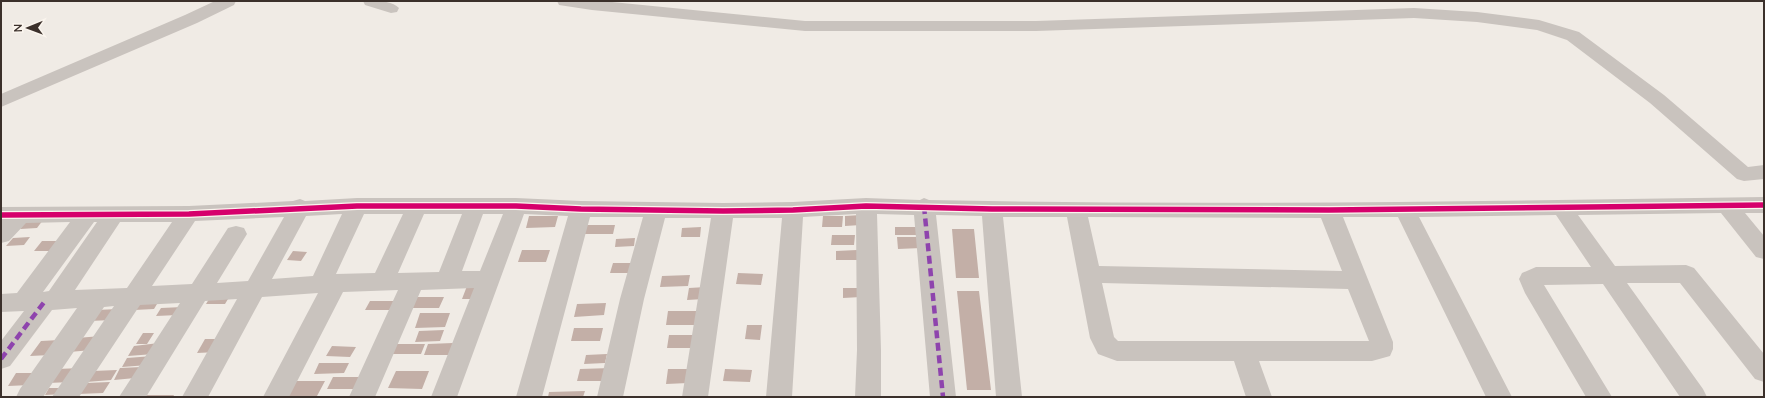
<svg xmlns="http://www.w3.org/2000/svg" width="1765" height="398" viewBox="0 0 1765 398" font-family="Lato,sans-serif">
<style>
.building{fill:#c3afa7}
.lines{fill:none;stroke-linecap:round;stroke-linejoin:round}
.minor{fill:#c9c3be;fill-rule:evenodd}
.quiet{stroke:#8e44ad;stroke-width:4.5;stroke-dasharray:8 4.5;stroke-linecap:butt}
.cycleway-casing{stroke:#fbf5ee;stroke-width:8}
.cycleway{stroke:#d6006c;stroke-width:5.5}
</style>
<rect width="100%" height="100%" fill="#f0ebe5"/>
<path class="building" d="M861,215V225L845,226V216Z
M529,216H558L555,227L526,228Z
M823,216H843L842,227H822Z
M27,220H43L37,228L20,229Z
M586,225H615L613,234H583Z
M701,227L700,237H681L682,228Z
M895,227H918V235H895Z
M952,229H974L979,278H956Z
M832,235H855L854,245H831Z
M30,237L24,245L6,246L13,238Z
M897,237H920L921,248L898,249Z
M635,238L634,246L615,247L616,239Z
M42,241H59L51,251H34Z
M522,250H550L546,262H518Z
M857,250V260H836V251Z
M293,251L307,252L301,261L287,260Z
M613,263H635L633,273H610Z
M738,273L763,274L761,285L736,284Z
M690,275L688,286L660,287L662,276Z
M467,286H479L474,299H462Z
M706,287L704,299L687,300L689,288Z
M843,288H861V297L843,298Z
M957,291H979L991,390H967Z
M212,294H231L225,304H206Z
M416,297H444L439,308H411Z
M160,299L154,309L134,310L140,300Z
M370,301H395L391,310H365Z
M606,303L604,315L574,317L577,304Z
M183,307L178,315L156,316L161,308Z
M119,309L112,320L89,321L96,310Z
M668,311H700L697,325H666Z
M420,313H450L445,327L415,328Z
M747,325H762L760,340L745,339Z
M574,328H603L600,341H571Z
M444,330L440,341L415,342L419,331Z
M143,333H154L147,344H136Z
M669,335H699L696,348H667Z
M101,336L92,350L69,352L77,338Z
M205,339H225L217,352L197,353Z
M60,340L50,355L30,356L41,341Z
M159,343L154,354L128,356L134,346Z
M453,343L449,355H424L428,344Z
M394,344H425L421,354H389Z
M332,346L356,347L350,357L326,356Z
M607,354L605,363L584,364L586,355Z
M153,356L148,365L122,367L127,358Z
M319,363H349L344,373L314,374Z
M142,367L135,378L114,380L120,368Z
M81,368L72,382L47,383L57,369Z
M611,368L608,381H577L580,369Z
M668,369H690L688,383L666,384Z
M725,369L752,370L750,382L723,381Z
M117,370L111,380L86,382L93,371Z
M396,371H429L422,389L388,388Z
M16,373H39L30,385L8,386Z
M333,377H360L354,389H327Z
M292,381H325L317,396H284Z
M110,382L103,393L78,394L86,383Z
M49,388H68L64,394L45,395Z
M585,391L583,397H548L549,392Z
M145,395H174L173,397H144Z"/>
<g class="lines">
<path class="minor" d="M215,1H236L234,5L197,23L1,107V94L185,15Z
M363,1C374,1 392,0 399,8L397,12L391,13L365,5Z
M557,1H602L805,21H1036L1414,8L1477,12L1539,20L1579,32L1664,95L1748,167L1764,165V179L1744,181L1737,179L1650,103L1567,40L1537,30L1477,22L1414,18L1036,31H805L592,10L559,5Z
M1764,197V213H1745L1764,236V259L1756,257L1721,213L1578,215L1615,266L1686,265L1694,268L1764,354V382L1755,379L1680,283H1627L1703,389L1707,397H1680L1603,284L1544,285L1612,397H1586L1525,293L1519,279L1522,273L1536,267H1591L1556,215L1419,217L1512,397H1486L1398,217H1343L1393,342V349L1390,356L1372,361H1259L1272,397H1246L1234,361H1117L1098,354L1090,338L1067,217H1003L1022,397H996L982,216L936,215L956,397H930L914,215L877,214L881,350V397H855L857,350L856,214L803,217L792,397H766L782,218H733L708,397H682L711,218H665L644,299L623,397H597L620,299L643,217H590L542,397H516L568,216L524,214L457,397H431L474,288L421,290L375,397H349L398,290L343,292L289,397H263L318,293L262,297L208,397H182L237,299L205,301L146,397H119L180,303L140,305L79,397H52L114,306L104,307L43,397H16L20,389L77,308L52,310L10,366L1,369V341L24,311L1,312V294L17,293L70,222L26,223L9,241L1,243V207L189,206L293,201L300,199L305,201L357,198H516L581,201L723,203L793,202L866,198L920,200L924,198L929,200C1207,206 1486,201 1764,197ZM342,214L313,276L272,279L306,216ZM364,214H403L375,273L336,274ZM424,214H462L439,272L398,273ZM483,214H503L480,271H462ZM284,217L248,281L217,283L247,234L244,228L236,226L228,228L192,284L152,286L195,221ZM1088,217L1321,218L1342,271L1099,266ZM94,222H97L49,291L43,292ZM120,222H172L127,288L75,290ZM1102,283L1348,289L1369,341H1118L1114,337Z"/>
<path class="quiet" d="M924,206L943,397
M1,359L45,301"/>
<g class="cycleway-casing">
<path id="cycleway" d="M1,215L189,214L357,206H516L581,209L723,211L793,210L866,206L992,209L1329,210L1764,205"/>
</g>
<use href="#cycleway" class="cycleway"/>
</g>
<rect width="1765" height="398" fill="none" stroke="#3b302b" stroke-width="4"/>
<g transform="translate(28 28) rotate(269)" stroke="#fbf5ee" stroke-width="3" paint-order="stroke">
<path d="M0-3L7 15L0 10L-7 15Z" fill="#3b302b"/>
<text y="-6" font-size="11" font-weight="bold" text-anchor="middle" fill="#3b302b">N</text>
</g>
</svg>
